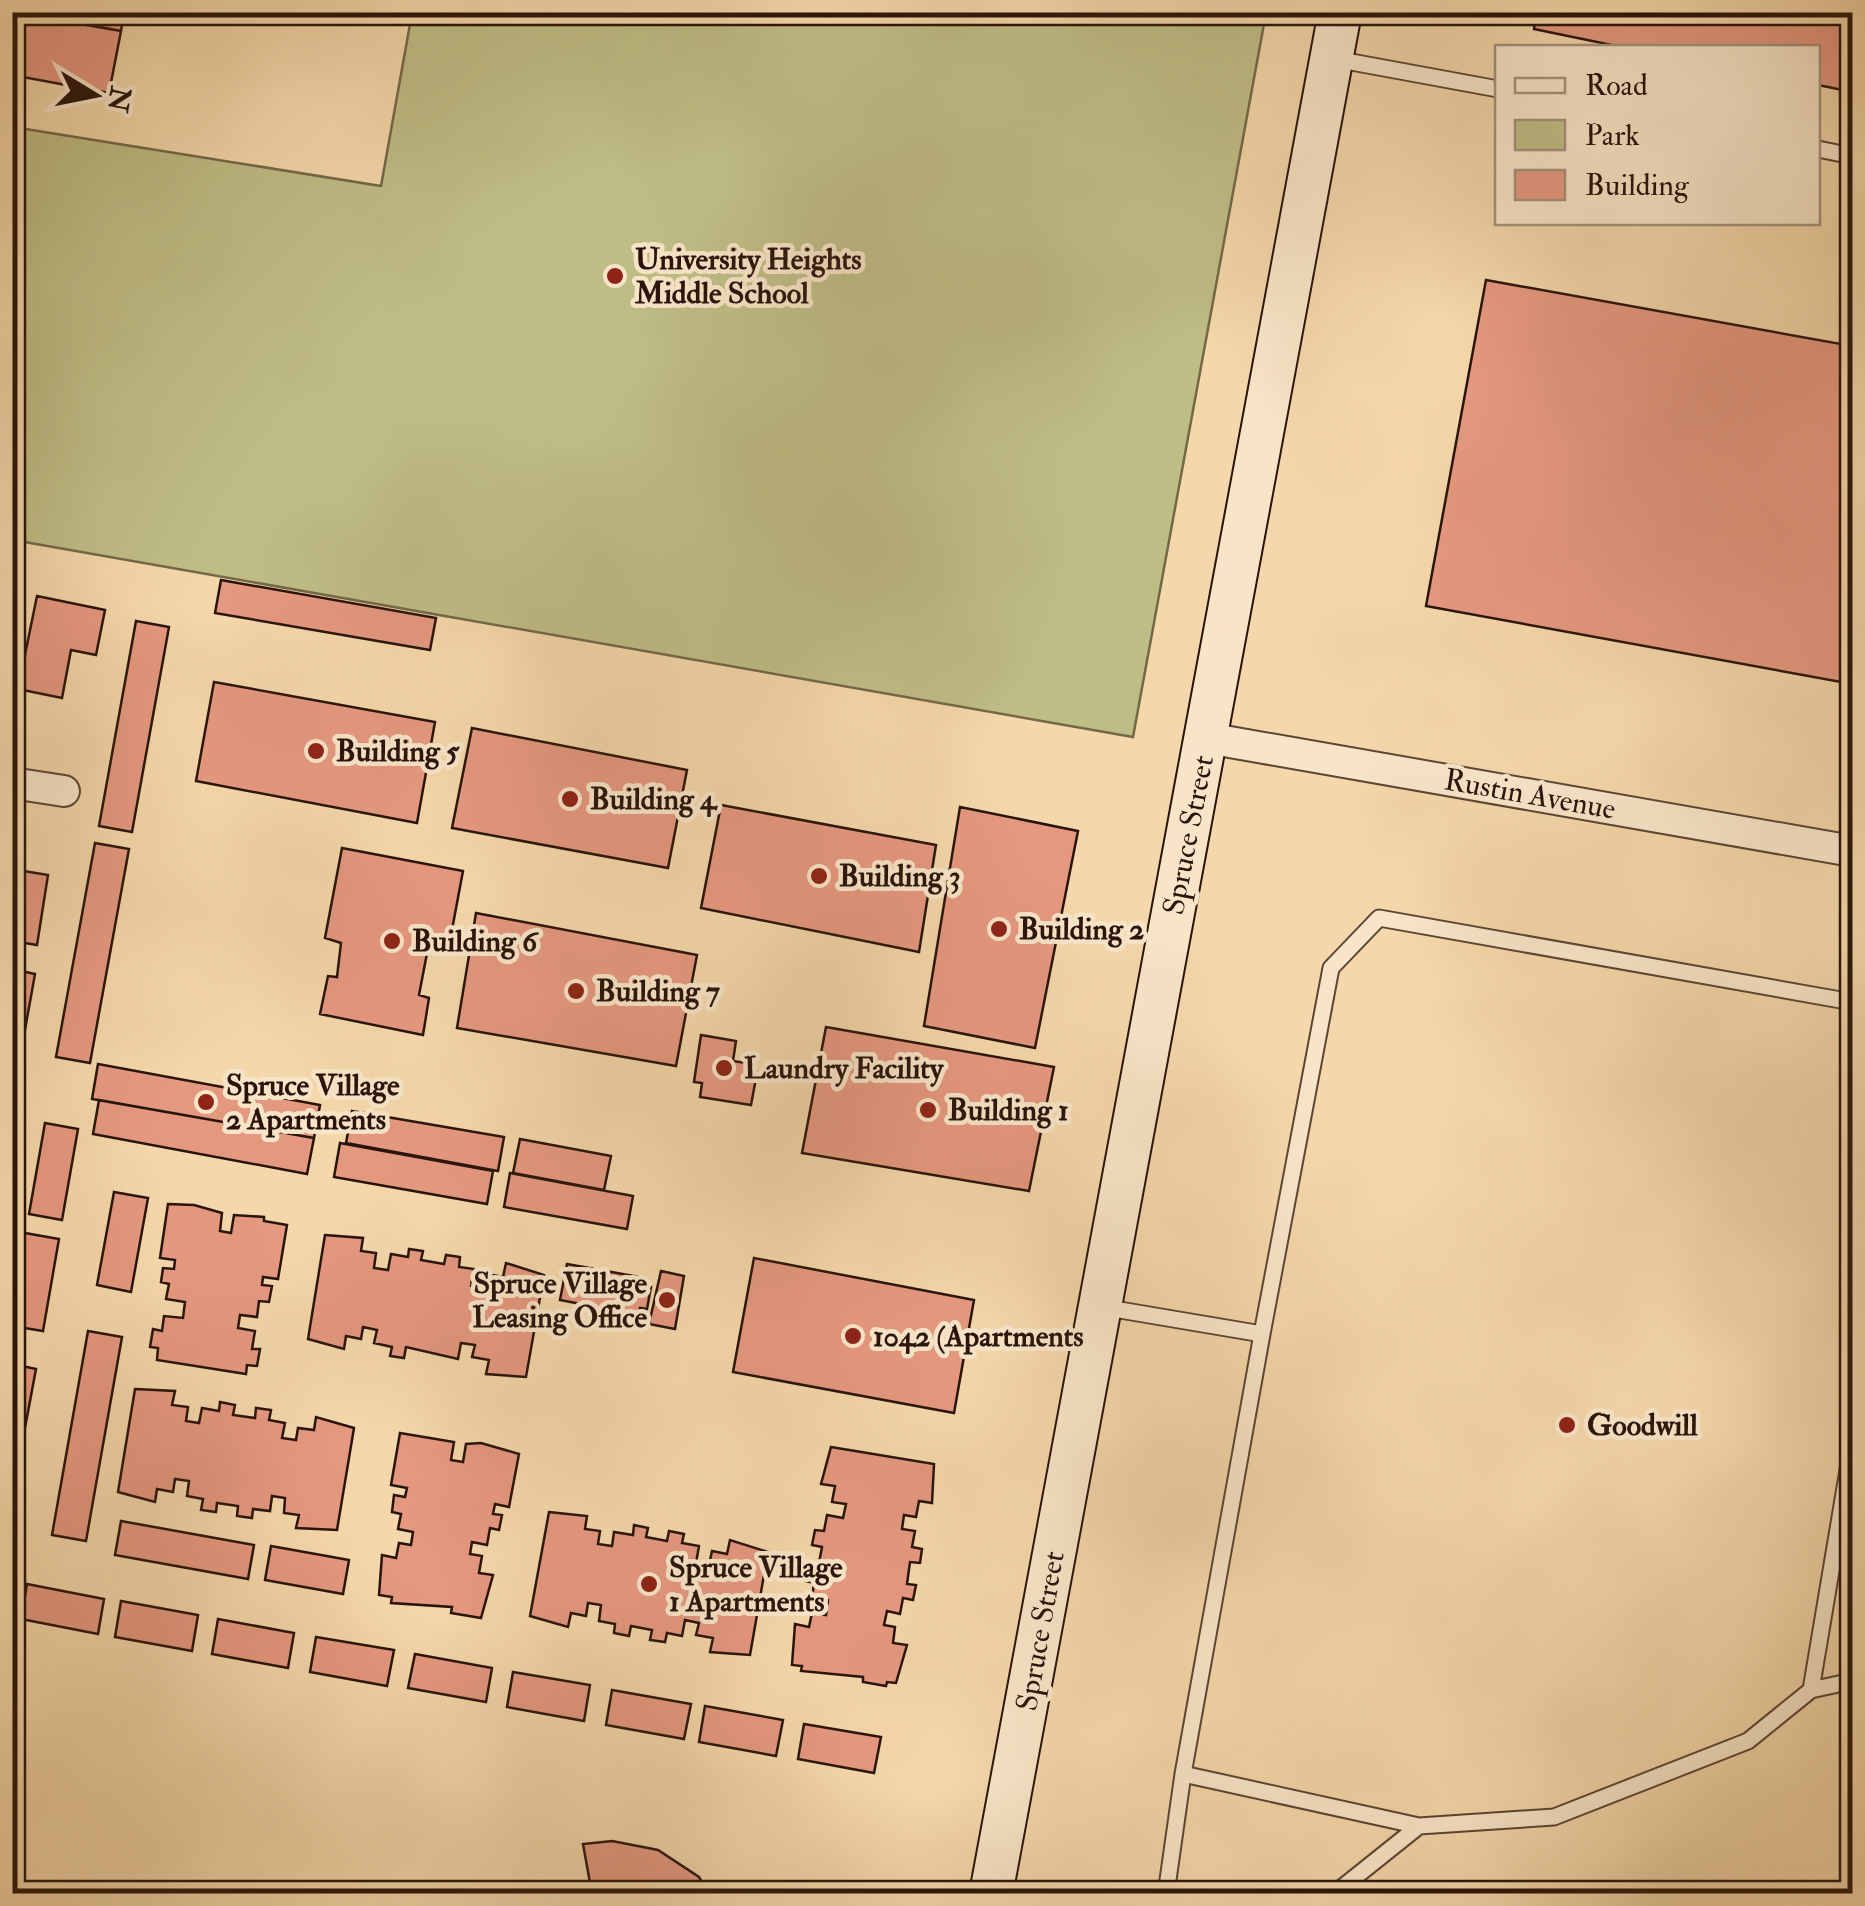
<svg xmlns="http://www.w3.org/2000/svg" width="1865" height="1906" viewBox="0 0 1865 1906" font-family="'IM FELL Double Pica',serif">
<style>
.green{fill:#bfbd86;stroke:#746848;stroke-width:2.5}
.building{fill:#e59880;stroke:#29140b;stroke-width:2.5}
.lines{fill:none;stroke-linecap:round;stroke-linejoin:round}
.lane-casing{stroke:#5c4533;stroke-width:19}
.street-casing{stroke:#5c4533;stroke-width:34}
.secondary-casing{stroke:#29140b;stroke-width:46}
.lane{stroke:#f8e5c8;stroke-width:15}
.street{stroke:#f8e5c8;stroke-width:30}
.secondary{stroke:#f8e5c8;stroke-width:42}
.poi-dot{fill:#8f2418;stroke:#f8e5c8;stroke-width:4}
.labels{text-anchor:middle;stroke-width:9;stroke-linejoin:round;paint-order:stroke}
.poi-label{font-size:30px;font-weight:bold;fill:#29140b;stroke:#f8e5c8;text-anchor:start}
.street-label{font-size:30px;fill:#29140b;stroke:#f8e5c8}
</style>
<rect width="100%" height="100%" fill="#f4d7aa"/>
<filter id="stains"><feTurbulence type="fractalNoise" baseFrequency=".002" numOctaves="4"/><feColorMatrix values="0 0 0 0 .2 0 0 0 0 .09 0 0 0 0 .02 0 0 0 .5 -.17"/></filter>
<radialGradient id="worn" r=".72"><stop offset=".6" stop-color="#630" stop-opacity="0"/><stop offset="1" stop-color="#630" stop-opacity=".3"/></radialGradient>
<path class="green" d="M412,13H1266L1133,737L13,540V127L381,186Z"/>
<path class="building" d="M12,12L121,31L109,93L12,75Z
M20,12H124L121,31Z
M1536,12H1852V92L1818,85V48H1626L1534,29Z
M1486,280L1852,346V684L1426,606Z
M221,580L436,618L430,650L215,613Z
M37,596L105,610L96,655L71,650L62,698L18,689Z
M136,621L169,627L132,832L99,826Z
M214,682L435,722L417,823L196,781Z
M472,728L687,770L668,868L452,828Z
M721,805L936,845L919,952L701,908Z
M960,807L1078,831L1035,1048L924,1026Z
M95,843L129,849L90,1063L56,1057Z
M342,848L463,871L448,951L428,948L419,995L429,998L423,1035L320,1014L328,976L337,977L341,943L325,938Z
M12,869L48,875L37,945L12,941Z
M476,913L697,955L676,1066L457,1028Z
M12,969L35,974L21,1052L12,1051Z
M826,1027L1054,1067L1029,1191L802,1153Z
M701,1035L736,1041L733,1061L753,1064L752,1072L757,1073L751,1105L700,1097L702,1083L694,1082Z
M98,1064L320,1105L314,1138L92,1099Z
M99,1100L314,1138L307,1174L93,1134Z
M352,1111L504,1137L498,1171L346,1143Z
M45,1123L78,1129L62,1220L29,1214Z
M520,1139L611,1156L604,1190L513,1173Z
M340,1143L493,1171L487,1204L334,1177Z
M510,1173L633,1196L627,1229L504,1207Z
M114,1192L148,1198L131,1292L97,1285Z
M168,1204L194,1205L222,1213L220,1231L231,1233L234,1215L264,1217V1221L287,1225L278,1279L263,1277L262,1285L272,1286L269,1302L259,1301L257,1317L240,1315L238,1328L255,1331L252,1349H260L257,1366L247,1365L246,1374L157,1360L158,1348L150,1347L153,1329L162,1331L164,1316L183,1318L185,1302L166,1299L169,1284L161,1282L163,1268L174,1269L175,1260L160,1258Z
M12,1213L22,1215L13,1264H12Z
M25,1233L59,1239L43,1331L12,1326Z
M325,1235L363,1238L361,1251L376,1253L374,1268L388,1270L391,1254L408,1257L409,1249L423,1251L421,1260L444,1264L446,1255L460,1257L459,1267L474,1269L471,1286L485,1288L487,1274L503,1277L506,1263L544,1275L526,1377L486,1374L489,1360L472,1357L475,1345L461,1343L458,1359L406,1347L404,1358L390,1356L392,1347L374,1343L377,1330L363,1327L361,1339L346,1336L344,1349L308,1339Z
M754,1258L974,1300L954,1413L733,1372Z
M567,1264L645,1278L643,1286L651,1287L647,1309L640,1308L638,1315L560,1300Z
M661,1271L684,1276L675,1329L649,1324Z
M88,1331L122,1337L86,1541L52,1535Z
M12,1364L36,1369L19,1460L12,1458Z
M135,1389L175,1391L172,1405L188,1407L186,1421L199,1423L202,1408L219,1411L220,1402L235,1405L233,1415L255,1418L256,1408L271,1410L269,1420L285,1423L282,1438L296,1440L298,1428L314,1430L316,1417L354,1428L337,1530L296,1528L299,1515L284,1513L285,1498L272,1496L270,1511L253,1509L252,1518L237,1516L238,1506L217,1503L216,1512L201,1510L203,1499L187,1496L189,1481L175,1479L173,1492L157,1489L155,1502L118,1492Z
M400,1433L454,1442L451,1460L463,1462L466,1444L481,1443L519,1454L509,1507L495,1504L493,1514L502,1515L499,1530L490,1528L487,1545L472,1542L470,1554L482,1556L479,1573L493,1575L481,1618L451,1613L452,1607L391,1603L392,1597L379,1595L382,1555L396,1558L399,1543L411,1545L413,1532L398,1529L401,1514L392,1512L394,1495L405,1497L407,1488L391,1485Z
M831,1447L934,1464L932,1503L919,1501L916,1517L904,1515L902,1529L915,1531L912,1547L922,1549L920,1563L910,1562L907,1584L916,1585L913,1600L903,1598L900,1614L887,1611L884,1625L895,1627L893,1643L907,1645L896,1683L887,1682L886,1686L863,1682V1677L801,1671L802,1666L792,1665L795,1624L809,1627L812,1613L826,1615L828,1600L812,1598L814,1583L806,1581L808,1566L818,1568L822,1547L812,1545L815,1530L824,1531L827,1515L843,1518L846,1504L832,1502L835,1486L821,1484Z
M549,1512L587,1516L585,1529L600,1531L598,1544L612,1546L614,1532L633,1535L634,1525L648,1528L646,1537L667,1541L669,1531L684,1534L682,1543L699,1546L696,1563L709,1565L712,1551L727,1554L730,1540L768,1552L750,1655L710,1652L713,1638L696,1635L699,1623L685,1620L682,1636L667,1633L665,1642L650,1640L652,1630L631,1626L629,1636L614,1633L615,1624L599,1621L601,1605L588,1603L586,1616L571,1613L568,1627L530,1616Z
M121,1521L254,1545L248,1579L115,1555Z
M271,1546L349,1560L343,1594L265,1580Z
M27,1584L104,1599L98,1634L21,1619Z
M121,1601L198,1615L192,1651L115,1637Z
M218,1619L294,1633L288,1668L212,1654Z
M316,1637L394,1650L387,1686L310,1672Z
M415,1654L492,1668L486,1702L408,1688Z
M513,1672L590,1685L584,1721L507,1707Z
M612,1690L691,1704L684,1739L606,1725Z
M705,1706L783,1720L776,1756L699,1742Z
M804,1724L881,1737L874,1773L798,1759Z
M612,1841L658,1850L699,1877L709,1894H592L583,1844Z"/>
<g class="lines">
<g class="lane-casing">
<path id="lane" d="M1335,59L1498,89
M1818,149L1852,156
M1102,1307L1262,1334L1331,968L1379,918L1852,1002
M1811,1690L1852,1681
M1183,1774L1262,1334
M1166,1894L1183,1774L1419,1826L1554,1817L1748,1741L1811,1690L1852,1446
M1334,1894L1419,1826"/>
</g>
<g class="street-casing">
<path id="street" d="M1207,738L1852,851
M12,783L64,791"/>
</g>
<g class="secondary-casing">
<path id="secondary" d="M991,1894L1340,12"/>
</g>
<use href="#lane" class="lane"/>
<use href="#street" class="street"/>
<use href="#secondary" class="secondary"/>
</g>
<g class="poi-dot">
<circle cx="615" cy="276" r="10"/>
<circle cx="316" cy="751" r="10"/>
<circle cx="570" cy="799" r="10"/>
<circle cx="819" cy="876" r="10"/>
<circle cx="999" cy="929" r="10"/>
<circle cx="392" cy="941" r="10"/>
<circle cx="576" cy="991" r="10"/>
<circle cx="724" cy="1068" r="10"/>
<circle cx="206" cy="1102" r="10"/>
<circle cx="928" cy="1110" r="10"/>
<circle cx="667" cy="1300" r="10"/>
<circle cx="853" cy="1336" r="10"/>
<circle cx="1567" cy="1425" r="10"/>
<circle cx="649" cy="1584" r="10"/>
</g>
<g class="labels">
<g class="poi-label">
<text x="635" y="269">University Heights<tspan x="635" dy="34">Middle School</tspan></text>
<text x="336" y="761">Building 5</text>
<text x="590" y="809">Building 4</text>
<text x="839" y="886">Building 3</text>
<text x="1019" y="939">Building 2</text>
<text x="412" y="951">Building 6</text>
<text x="596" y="1001">Building 7</text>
<text x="744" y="1078">Laundry Facility</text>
<text x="226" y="1095">Spruce Village<tspan x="226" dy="34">2 Apartments</tspan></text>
<text x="948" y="1120">Building 1</text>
<text x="647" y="1293" text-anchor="end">Spruce Village<tspan x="647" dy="34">Leasing Office</tspan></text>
<text x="873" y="1346">1042 (Apartments</text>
<text x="1587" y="1435">Goodwill</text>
<text x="669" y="1577">Spruce Village<tspan x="669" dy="34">1 Apartments</tspan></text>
</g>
<g class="street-label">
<text transform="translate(1530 794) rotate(10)" y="10">Rustin Avenue</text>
<text transform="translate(1188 835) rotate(-79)" y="10">Spruce Street</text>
<text transform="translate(1040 1631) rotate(-80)" y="10">Spruce Street</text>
</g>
</g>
<rect width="1865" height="1906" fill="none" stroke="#f4d7aa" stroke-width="50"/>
<rect x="15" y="15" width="1835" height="1876" fill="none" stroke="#29140b" stroke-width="5"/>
<rect x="25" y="25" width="1815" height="1856" fill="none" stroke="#29140b" stroke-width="2.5"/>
<rect x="1495" y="45" width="325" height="180" fill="#f8e5c8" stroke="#a5917c" stroke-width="2.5"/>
<rect x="1515" y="78" width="50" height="15" fill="#f8e5c8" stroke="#a5917c" stroke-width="2.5"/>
<text x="1585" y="95" font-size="30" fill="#29140b">Road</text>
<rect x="1515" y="120" width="50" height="30" fill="#bfbd86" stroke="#a5917c" stroke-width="2.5"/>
<text x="1585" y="145" font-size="30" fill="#29140b">Park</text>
<rect x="1515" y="170" width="50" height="30" fill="#e59880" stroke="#a5917c" stroke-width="2.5"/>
<text x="1585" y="195" font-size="30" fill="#29140b">Building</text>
<g transform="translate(95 95) rotate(100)" stroke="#f8e5c8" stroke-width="8" paint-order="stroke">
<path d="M0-8L18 38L0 25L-18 38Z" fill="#29140b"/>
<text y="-15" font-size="28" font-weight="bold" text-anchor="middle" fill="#29140b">N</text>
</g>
<rect width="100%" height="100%" filter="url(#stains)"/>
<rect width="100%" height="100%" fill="url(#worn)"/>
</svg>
